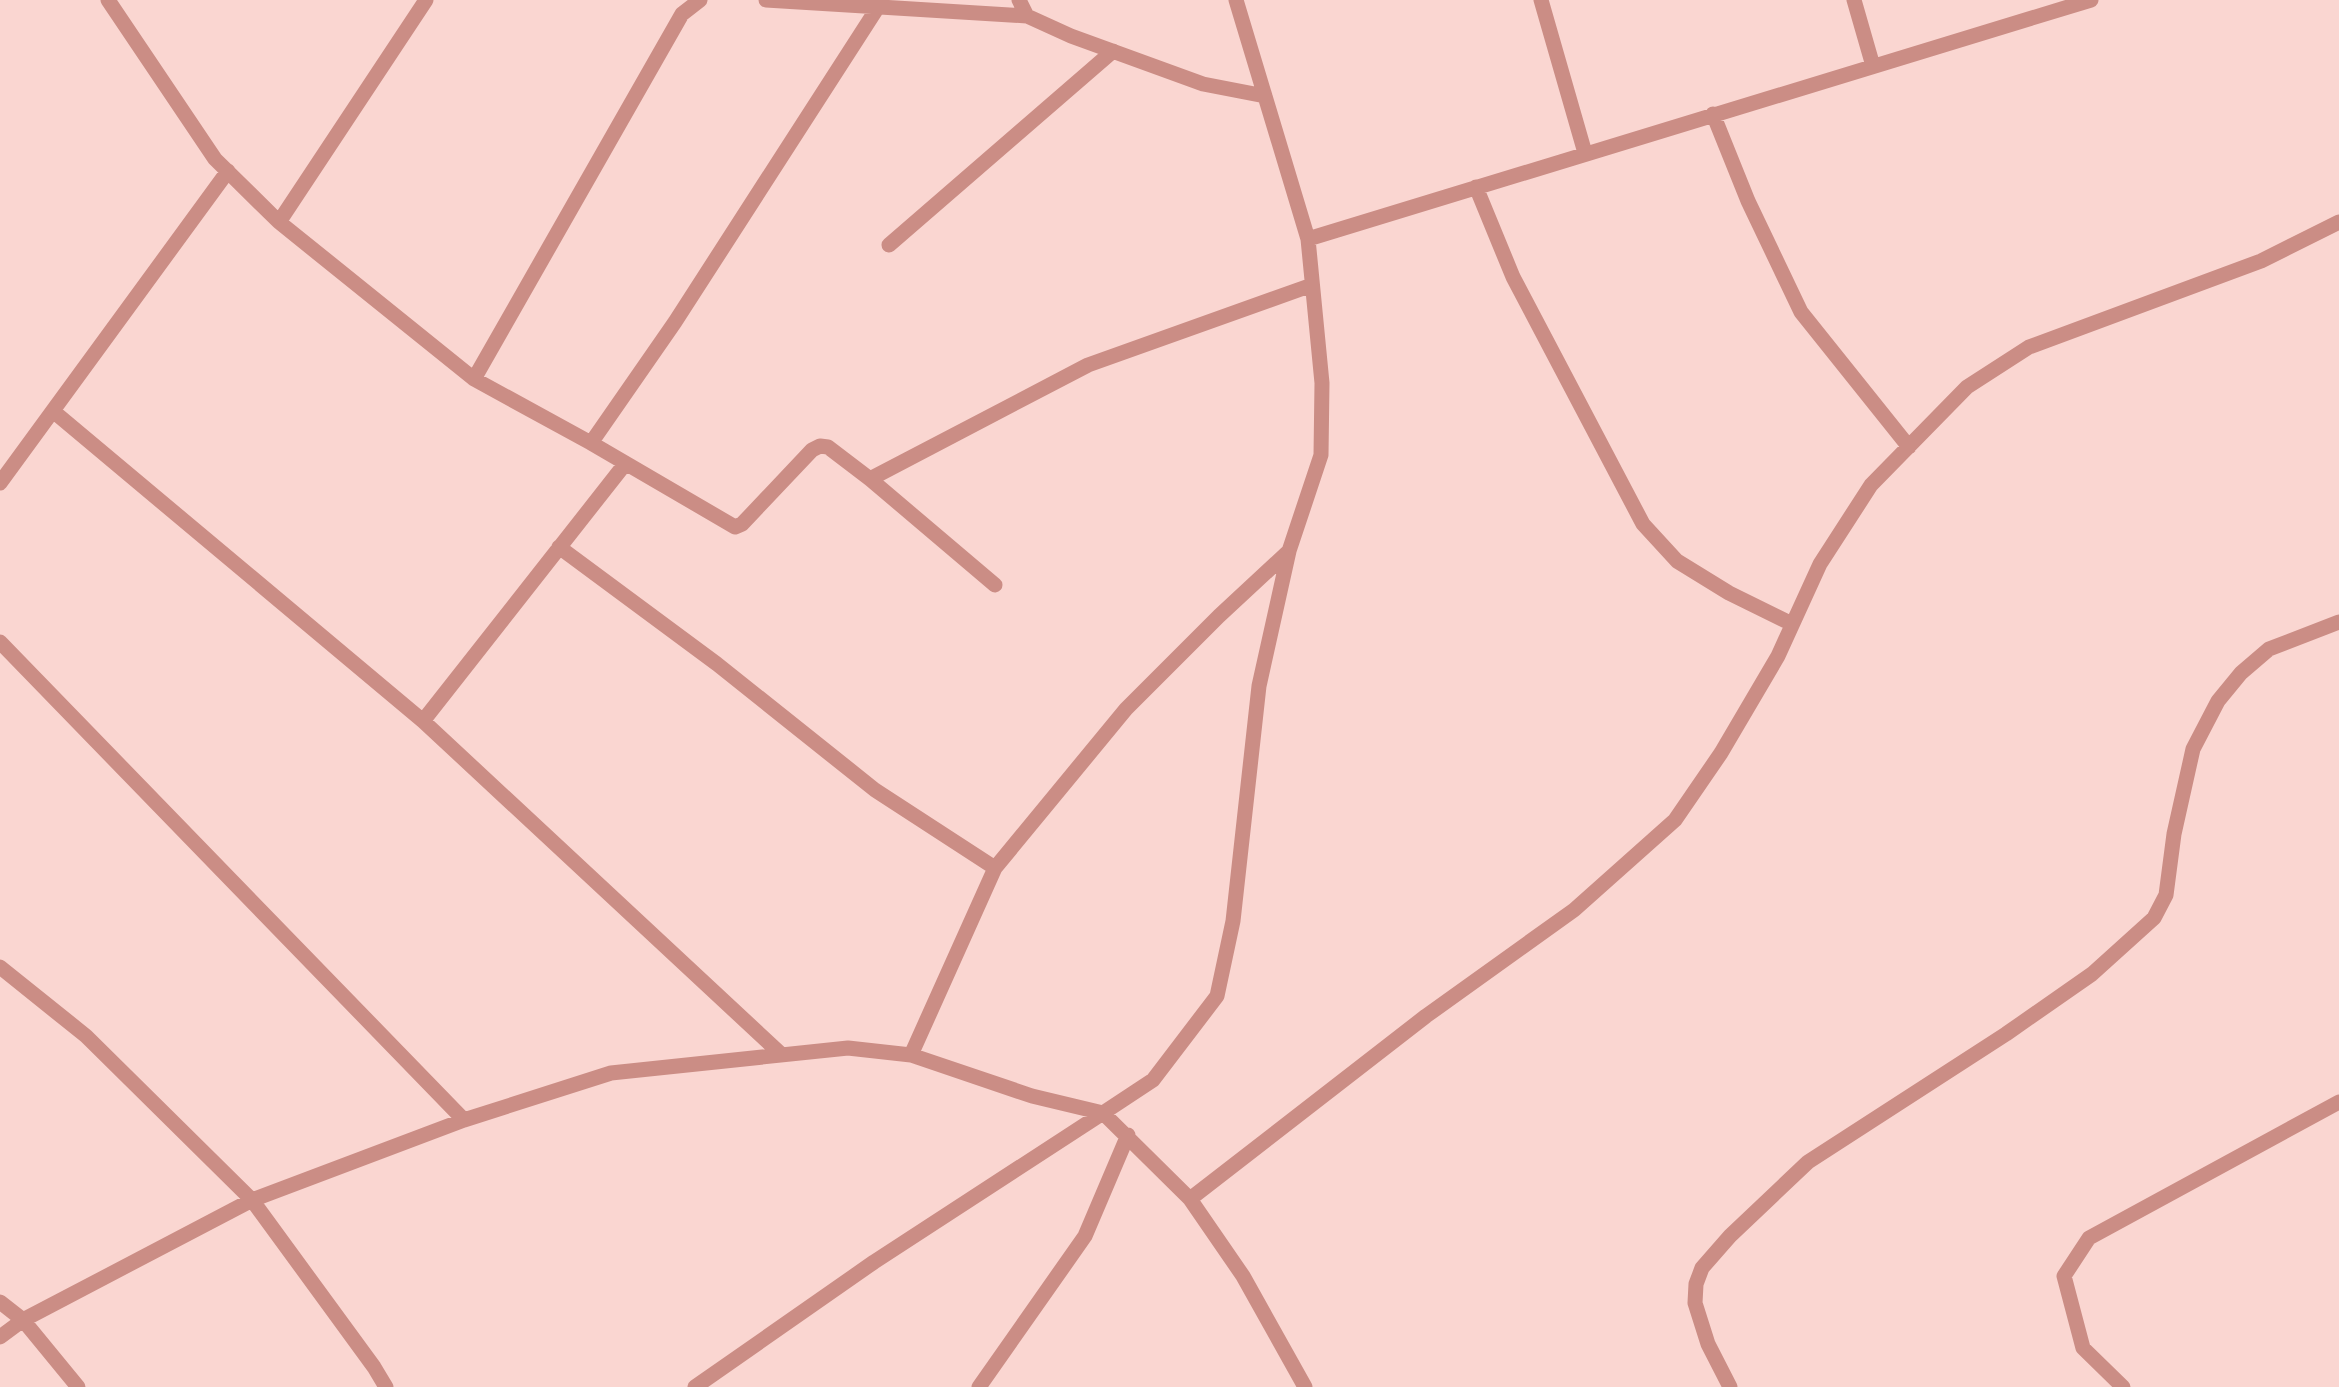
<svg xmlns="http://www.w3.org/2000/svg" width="2339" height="1387" viewBox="0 0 2339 1387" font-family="Mulish,sans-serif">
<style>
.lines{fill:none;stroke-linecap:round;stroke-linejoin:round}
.minor{stroke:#cb8d85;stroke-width:15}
</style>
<rect width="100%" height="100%" fill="#fad6d1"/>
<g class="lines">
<path class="minor" d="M108,0L215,159L279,222L474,379L591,443L735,527L742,524L812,450L820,446L828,447L870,479L995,585
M766,0L1027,16
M1019,0L1027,16L1071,36L1203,84L1265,96
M1541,0L1585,153
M1854,0L1873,66
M1713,114L1748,201L1801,312L1909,447
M1476,187L1513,277L1643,524L1677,561L1729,593L1792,624
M279,222L426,0
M1308,239L2091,0
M889,245L1113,51
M474,379L682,14L700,0
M53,411L423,721L782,1055
M591,443L675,322L878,7
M870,479L1088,365L1312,285
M0,483L228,171
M559,547L717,664L875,790L995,868
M0,642L464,1120
M423,721L625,464
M0,967L86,1036L252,1200L374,1367L386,1387
M911,1055L995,868L1126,709L1219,616L1289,551
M1190,1199L1426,1016L1574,910L1675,820L1721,753L1778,656L1820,564L1871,485L1967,387L2029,347L2261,261L2339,222
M0,1302L23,1320L78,1387
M0,1337L23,1320L252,1200L464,1120L611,1073L848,1048L911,1055L1032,1096L1103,1113L1153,1080L1217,996L1233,921L1259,686L1289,551L1321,455L1322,383L1308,239L1236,0
M695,1387L874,1262L1103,1113L1190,1199L1243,1276L1305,1387
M979,1387L1085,1236L1128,1135
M1730,1387L1708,1344L1695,1303L1696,1284L1702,1268L1730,1236L1808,1162L2006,1034L2092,974L2154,918L2166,895L2174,834L2193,749L2218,701L2241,673L2269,649L2339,622
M2123,1387L2083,1348L2064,1276L2089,1238L2339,1102"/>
</g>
</svg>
